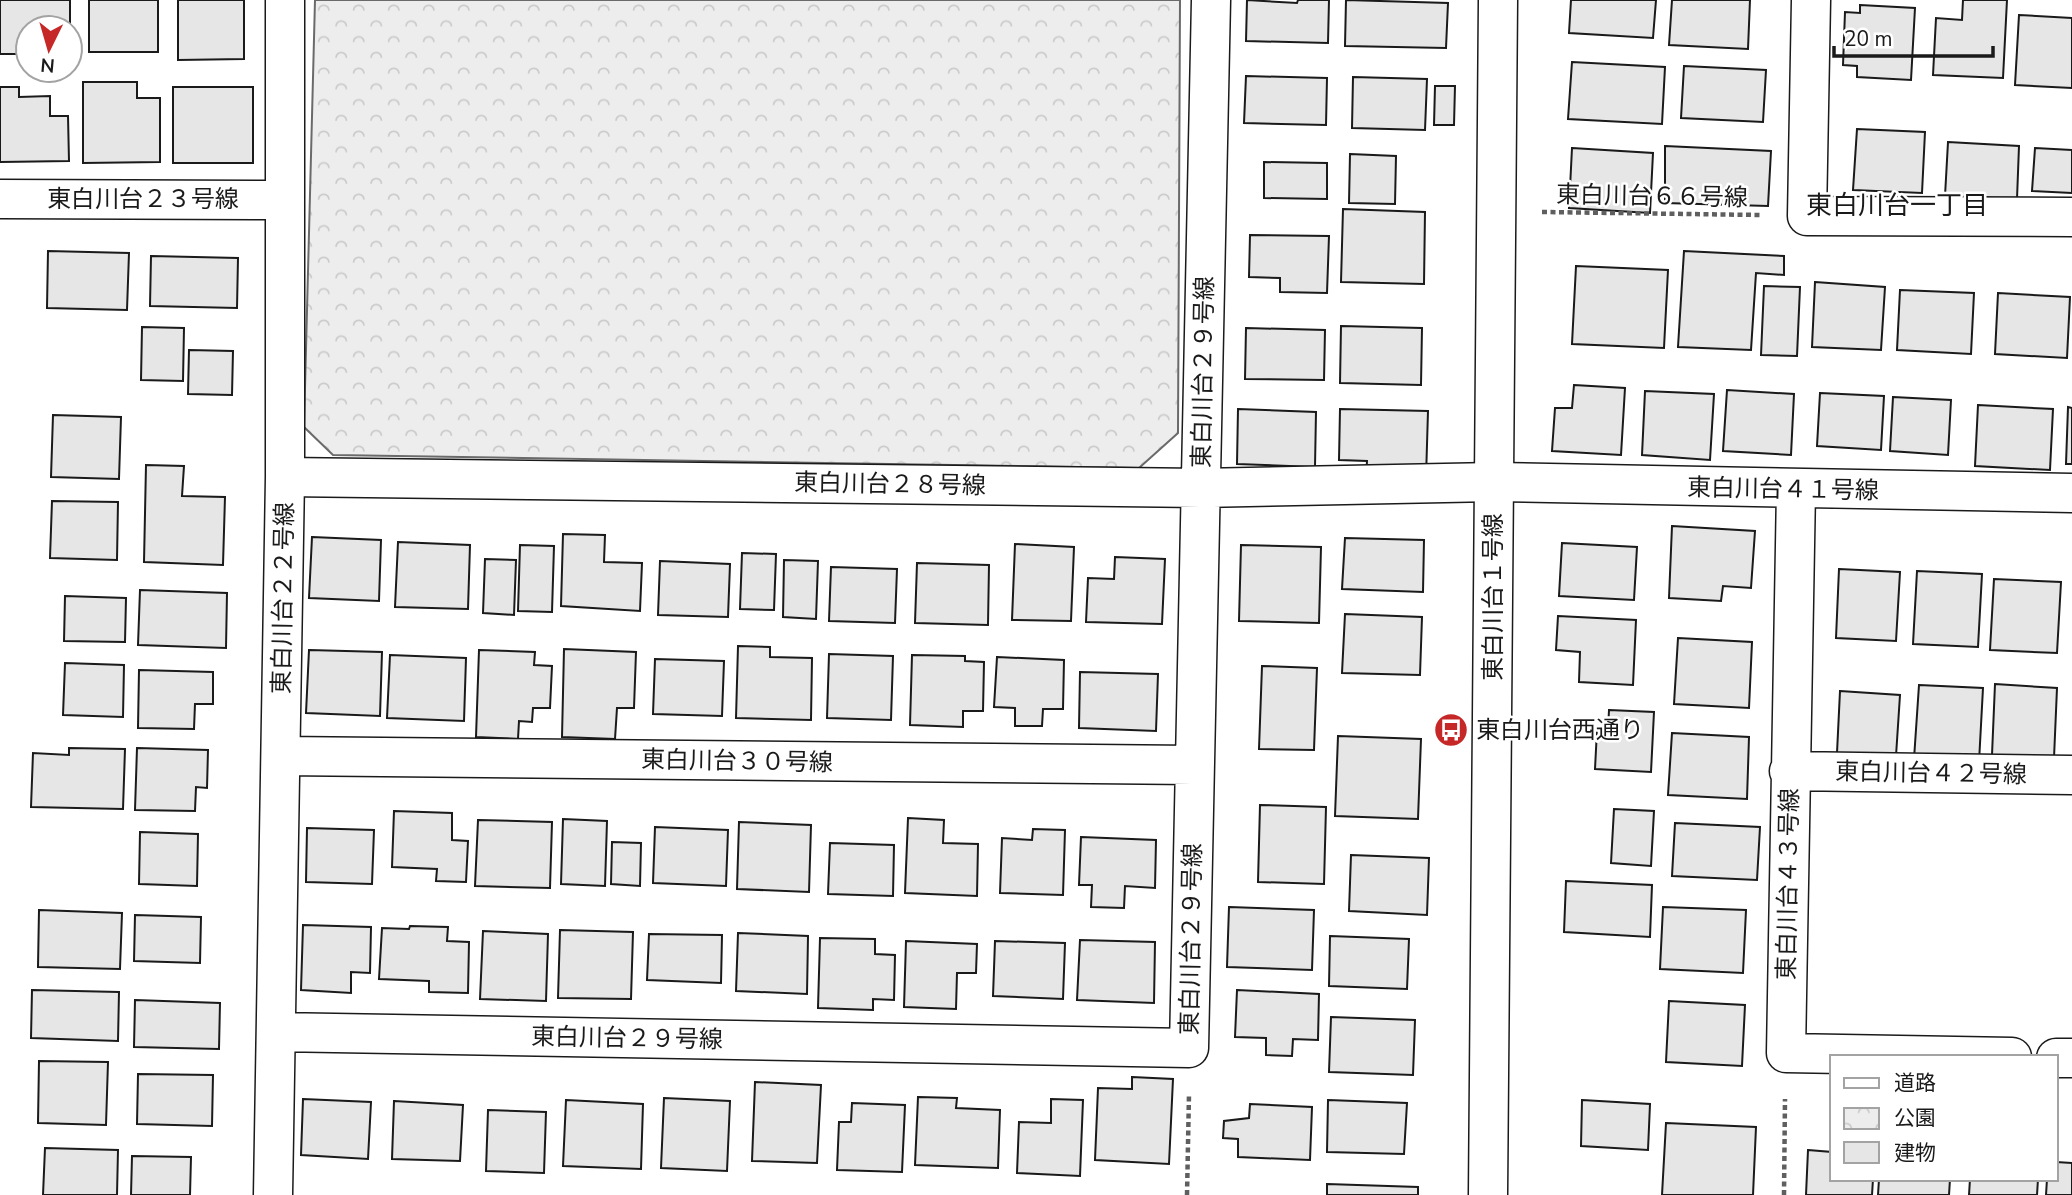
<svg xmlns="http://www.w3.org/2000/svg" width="2072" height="1195" viewBox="0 0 2072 1195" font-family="'Nunito Sans','Noto Sans JP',sans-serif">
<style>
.park{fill:url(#park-crowns);stroke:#6a6a6a;stroke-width:2}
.building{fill:#e6e6e6;stroke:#1a1a1a;stroke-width:2}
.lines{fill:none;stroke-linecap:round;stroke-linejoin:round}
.minor-casing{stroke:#1a1a1a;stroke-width:41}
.tertiary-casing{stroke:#1a1a1a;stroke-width:41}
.path{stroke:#5f5f5f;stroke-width:4.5;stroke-dasharray:5 3.5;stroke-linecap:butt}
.minor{stroke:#fff;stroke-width:38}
.tertiary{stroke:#fff;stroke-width:38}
.labels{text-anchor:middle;stroke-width:5;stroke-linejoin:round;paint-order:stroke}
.street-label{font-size:24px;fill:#1a1a1a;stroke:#fff}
.poi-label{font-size:24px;fill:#1a1a1a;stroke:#fff;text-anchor:start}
.neighbourhood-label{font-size:26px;fill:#1a1a1a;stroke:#fff}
</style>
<defs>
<pattern id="park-crowns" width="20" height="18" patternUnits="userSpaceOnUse" patternTransform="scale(1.75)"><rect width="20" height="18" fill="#ededed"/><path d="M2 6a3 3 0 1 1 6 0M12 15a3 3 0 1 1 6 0" fill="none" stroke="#cbcbcb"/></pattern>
</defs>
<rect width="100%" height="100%" fill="#fff"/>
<path class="park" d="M315,0H1180L1178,433L1139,468L333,455L304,427Z"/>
<path class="building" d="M0,0H70V35V28H28V54H0Z
M89,0H158V52H89Z
M178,0H244V59L178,60Z
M1247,0L1297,3L1298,0H1329L1328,43L1246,41Z
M1346,0L1448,3L1446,48L1345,46Z
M1571,0H1656L1653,38L1569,33Z
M1672,0H1750L1748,49L1669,45Z
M1963,0H2007L2003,78L1933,75L1936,18L1962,20Z
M1860,5L1915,8L1911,80L1857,77V66L1843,65L1845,12L1860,13Z
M2019,15L2072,18V88L2015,85Z
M1572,62L1665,67L1662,124L1568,119Z
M1684,66L1766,70L1763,122L1681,118Z
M1246,76L1327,78L1326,125L1244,123Z
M1353,77L1427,79L1425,130L1352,128Z
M83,82H137V98H160V162L83,163Z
M1435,86H1455L1454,125H1434Z
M0,87H19V97L50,96V116H68L69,161L0,162Z
M173,87H253V163H173Z
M1857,129L1925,132L1922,193L1853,190Z
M1948,142L2019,146L2017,199L1945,196Z
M1665,146L1771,151L1768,206L1665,203Z
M1572,148L1653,153L1650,213L1569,208Z
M2035,148L2072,150V193L2032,191Z
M1350,154L1396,156L1395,204L1349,203Z
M1264,162L1327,163V199L1264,198Z
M1343,209L1425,212L1424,284L1341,282Z
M1250,235L1329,236L1327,293L1280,292V278L1249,277Z
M48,251L129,253L127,310L47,308Z
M1684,251L1784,256V275L1756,273L1751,350L1678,347Z
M151,256L238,258L237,308L150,306Z
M1576,266L1668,270L1664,348L1572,344Z
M1815,282L1885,287L1881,350L1812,347Z
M1764,286L1800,287L1797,356L1761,355Z
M1900,290L1974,293L1971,354L1897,350Z
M1998,293L2070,297L2067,358L1995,354Z
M1341,326L1422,328L1421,385L1340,383Z
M142,327L184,328L183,381L141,380Z
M1246,328L1325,330L1324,380L1245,379Z
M189,350L233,351L232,395L188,394Z
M1574,385L1625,388L1621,455L1552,451L1555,408H1572Z
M1727,390L1794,394L1791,455L1723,451Z
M1645,391L1714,394L1710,460L1642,455Z
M1820,393L1884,396L1881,450L1817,446Z
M1893,397L1951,400L1948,455L1890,451Z
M1978,405L2053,409L2050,470L1975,466Z
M2068,407L2072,408V464H2066Z
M1238,409L1316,412L1315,467L1237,464Z
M1340,409L1428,411L1426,478L1366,477L1367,461L1339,460Z
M53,415L121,417L119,479L51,477Z
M146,465L184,466L182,496L225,497L223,565L144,562Z
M52,501L118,502L117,560L50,558Z
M1672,526L1755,531L1751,588L1723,586L1721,601L1669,598Z
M563,534L605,535L604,562L642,563L640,611L561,606Z
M312,537L381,540L379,601L309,598Z
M1345,538L1424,540L1423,592L1342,589Z
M398,542L470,545L468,609L395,607Z
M1562,543L1637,547L1634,600L1559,596Z
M1015,544L1074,547L1071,621L1012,620Z
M520,545L554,546L552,612L518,611Z
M1241,545L1321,547L1319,623L1239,621Z
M742,553L776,554L774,610L740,609Z
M1115,557L1165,559L1162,624L1086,622L1088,578L1114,579Z
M485,559L516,560L514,615L483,613Z
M784,560L818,561L816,619L783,617Z
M660,561L730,564L728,617L658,615Z
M917,563L989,565L988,625L915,623Z
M831,567L897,569L895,623L829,621Z
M1839,569L1900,572L1896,641L1836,638Z
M1917,571L1982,574L1978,647L1913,644Z
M1994,579L2061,582L2057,653L1990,650Z
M140,590L227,593L226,648L138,645Z
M65,596L126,598L125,642L64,641Z
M1345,614L1422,617L1420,675L1342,673Z
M1558,616L1636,620L1633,685L1579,682L1580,652L1556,650Z
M1678,638L1752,642L1749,708L1674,704Z
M738,646L770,647V657L812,658L811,720L736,718Z
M564,649L636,652L634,708H617L615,739L562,737Z
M309,650L382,652L380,716L306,713Z
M479,650L535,652L534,665L552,666L550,708H533L532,722L519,721L518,739L476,737Z
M829,654L893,656L891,720L827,718Z
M390,655L466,658L464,721L387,718Z
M912,655L965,656V661L984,662L983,711H963V727L910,725Z
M997,657L1064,660L1063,709H1043L1042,726H1015V708L994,707Z
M655,659L724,661L722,716L653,714Z
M65,663L124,665L123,717L63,715Z
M1262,666L1317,668L1314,750L1259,749Z
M139,670L213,672V704H195L194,729L138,728Z
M1080,672L1158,674L1156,731L1079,728Z
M1995,684L2057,688L2054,758L1992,755Z
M1919,685L1983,688L1979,762L1914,759Z
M1840,691L1900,695L1896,756L1837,753Z
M1609,710L1654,712L1651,772L1595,769L1597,730H1608Z
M1672,733L1749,737L1747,799L1668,795Z
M1338,736L1421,739L1418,819L1335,816Z
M69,748L125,749L123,809L31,807L33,753L69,755Z
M137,748L208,750L207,788L196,787L195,811L135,810Z
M1260,805L1326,807L1324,884L1258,882Z
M1614,809L1654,811L1651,866L1611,863Z
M394,811L452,813V840L468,841L466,882L436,881L437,869L392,867Z
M908,818L944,820L943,843L978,844L977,896L905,893Z
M563,819L607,821L605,886L561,884Z
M478,820L552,822L550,888L475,886Z
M739,822L811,825L809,892L737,889Z
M1675,823L1760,827L1757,880L1672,876Z
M655,827L728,830L726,886L653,883Z
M307,828L374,830L372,884L306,882Z
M1033,829L1065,830L1063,895L1000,893L1002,838L1032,840Z
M140,832L198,834L197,886L139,884Z
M1081,837L1156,840L1155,888L1125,886L1124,908L1091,907L1092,885H1079Z
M612,842L641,843L640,886L611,884Z
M830,843L894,845L893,896L828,894Z
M1351,855L1429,858L1427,915L1349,911Z
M1566,881L1652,885L1650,937L1564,932Z
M1229,907L1314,910L1312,970L1227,967Z
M1663,907L1746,910L1743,973L1660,969Z
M39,910L122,913L120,969L38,967Z
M135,915L201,917L200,963L134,961Z
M303,925L371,927L370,973L351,972V993L301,990Z
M410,926L448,927L447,941L469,942L468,993L429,992V981L379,979L382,928L409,929Z
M560,930L633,932L631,999L558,998Z
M483,931L548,934L546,1001L480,999Z
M738,933L808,936L807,994L736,991Z
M649,934L722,935L721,983L647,980Z
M1330,936L1409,939L1407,989L1329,986Z
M820,938L875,939V954L895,955L894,1000L873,999V1010L818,1008Z
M1080,940L1155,942L1154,1003L1077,1000Z
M906,941L977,944L976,973H957L956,1009L904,1007Z
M995,941L1065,943L1063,999L993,996Z
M32,990L119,992L118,1041L31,1038Z
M1237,990L1319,994L1318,1040L1293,1039L1292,1056L1266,1055V1038L1235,1037Z
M135,1000L220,1003L219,1049L134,1047Z
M1669,1001L1745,1005L1742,1066L1666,1062Z
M1331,1017L1415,1020L1413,1075L1329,1072Z
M39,1061L108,1062L106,1125L38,1123Z
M138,1074L213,1075L212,1126L137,1124Z
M1132,1077L1173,1079L1169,1164L1095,1160L1098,1088L1132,1089Z
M755,1082L821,1085L817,1163L752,1161Z
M918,1097L957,1098L956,1108L1000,1110L998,1168L915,1165Z
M664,1098L730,1101L727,1171L661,1168Z
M303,1099L371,1102L368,1159L301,1155Z
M1051,1099L1083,1100L1080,1176L1017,1173L1019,1122L1051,1123Z
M566,1100L643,1104L641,1169L563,1166Z
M1328,1100L1407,1103L1404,1154L1327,1152Z
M1582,1100L1650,1104L1648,1150L1581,1146Z
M394,1101L463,1105L460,1161L392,1159Z
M852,1103L905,1105L902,1172L837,1170L839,1122H851Z
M1250,1104L1312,1107L1310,1160L1238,1157V1139L1223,1138L1224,1121L1249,1118Z
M488,1110L546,1112L544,1173L486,1171Z
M1666,1123L1756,1127L1753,1195H1662Z
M45,1148L118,1150L117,1195H43Z
M1808,1150L1832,1152V1179H1873L1872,1195H1806Z
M132,1156L191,1157L190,1195H131Z
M2056,1162L2072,1163V1195H2046L2047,1179H2056Z
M1879,1179H1950L1949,1195H1878Z
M1970,1179H2038L2037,1195H1969Z
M1327,1184L1418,1187V1195H1327Z"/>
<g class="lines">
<g class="minor-casing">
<path id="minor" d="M1811,0L1807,216L2072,217
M0,199L285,200
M285,477L1201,488L1494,482L2072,493
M1796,489L1786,1053L2012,1057
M281,756L1193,765
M1789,771L2072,775
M276,1032L1189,1048L1211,0
M2056,1058H2072
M273,1195L285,477V0"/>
</g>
<g class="tertiary-casing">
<path id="tertiary" d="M1488,1195L1498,0"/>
</g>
<path class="path" d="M1542,212L1761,215
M1187,1195L1189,1094
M1784,1195L1785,1099"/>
<use href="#minor" class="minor"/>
<use href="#tertiary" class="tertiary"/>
</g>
<defs>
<g id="bus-disc" transform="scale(1.75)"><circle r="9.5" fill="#c62828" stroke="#fff"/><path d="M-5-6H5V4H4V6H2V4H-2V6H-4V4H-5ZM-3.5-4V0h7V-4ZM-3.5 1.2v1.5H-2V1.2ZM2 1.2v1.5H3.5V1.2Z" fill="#fff"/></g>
</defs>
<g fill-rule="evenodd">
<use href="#bus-disc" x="1451" y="730"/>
</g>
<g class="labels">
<g class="street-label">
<text transform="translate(1652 196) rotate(1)" y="8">東白川台６６号線</text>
<text x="143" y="207">東白川台２３号線</text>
<text transform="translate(1203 372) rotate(-89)" y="8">東白川台２９号線</text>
<text transform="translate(890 484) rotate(1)" y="8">東白川台２８号線</text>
<text transform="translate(1783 489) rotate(1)" y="8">東白川台４１号線</text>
<text transform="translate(1493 597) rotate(-90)" y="8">東白川台１号線</text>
<text transform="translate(283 598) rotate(-89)" y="8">東白川台２２号線</text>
<text transform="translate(737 761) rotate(1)" y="8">東白川台３０号線</text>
<text transform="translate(1931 773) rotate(1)" y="8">東白川台４２号線</text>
<text transform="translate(1788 884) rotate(-89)" y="8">東白川台４３号線</text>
<text transform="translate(1191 939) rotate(-89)" y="8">東白川台２９号線</text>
<text transform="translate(627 1038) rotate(1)" y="8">東白川台２９号線</text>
</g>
<g class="poi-label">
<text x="1476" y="738">東白川台西通り</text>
</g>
<g class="neighbourhood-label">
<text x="1897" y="214">東白川台一丁目</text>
</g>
</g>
<rect x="1830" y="1055" width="228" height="126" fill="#ffffff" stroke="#a3a3a3" stroke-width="2"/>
<rect x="1844" y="1078" width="35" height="10" fill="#ffffff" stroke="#a3a3a3" stroke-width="2"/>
<text x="1894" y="1090" font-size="21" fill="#1a1a1a">道路</text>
<rect x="1844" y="1108" width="35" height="21" fill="url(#park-crowns)" stroke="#a3a3a3" stroke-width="2"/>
<text x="1894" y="1125" font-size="21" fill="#1a1a1a">公園</text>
<rect x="1844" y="1142" width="35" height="21" fill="#e6e6e6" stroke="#a3a3a3" stroke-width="2"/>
<text x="1894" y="1160" font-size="21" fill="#1a1a1a">建物</text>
<g transform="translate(49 49) rotate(185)"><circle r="33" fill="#ffffff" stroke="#a3a3a3" stroke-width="2"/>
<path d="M0-5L12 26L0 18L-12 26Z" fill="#c62828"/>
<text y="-10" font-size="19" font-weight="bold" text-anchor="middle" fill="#1a1a1a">N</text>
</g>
<path d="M1834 46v10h159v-10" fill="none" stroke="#1a1a1a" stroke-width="3.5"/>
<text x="1844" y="46" font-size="21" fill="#1a1a1a" stroke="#ffffff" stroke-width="5" paint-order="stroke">20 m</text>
</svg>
